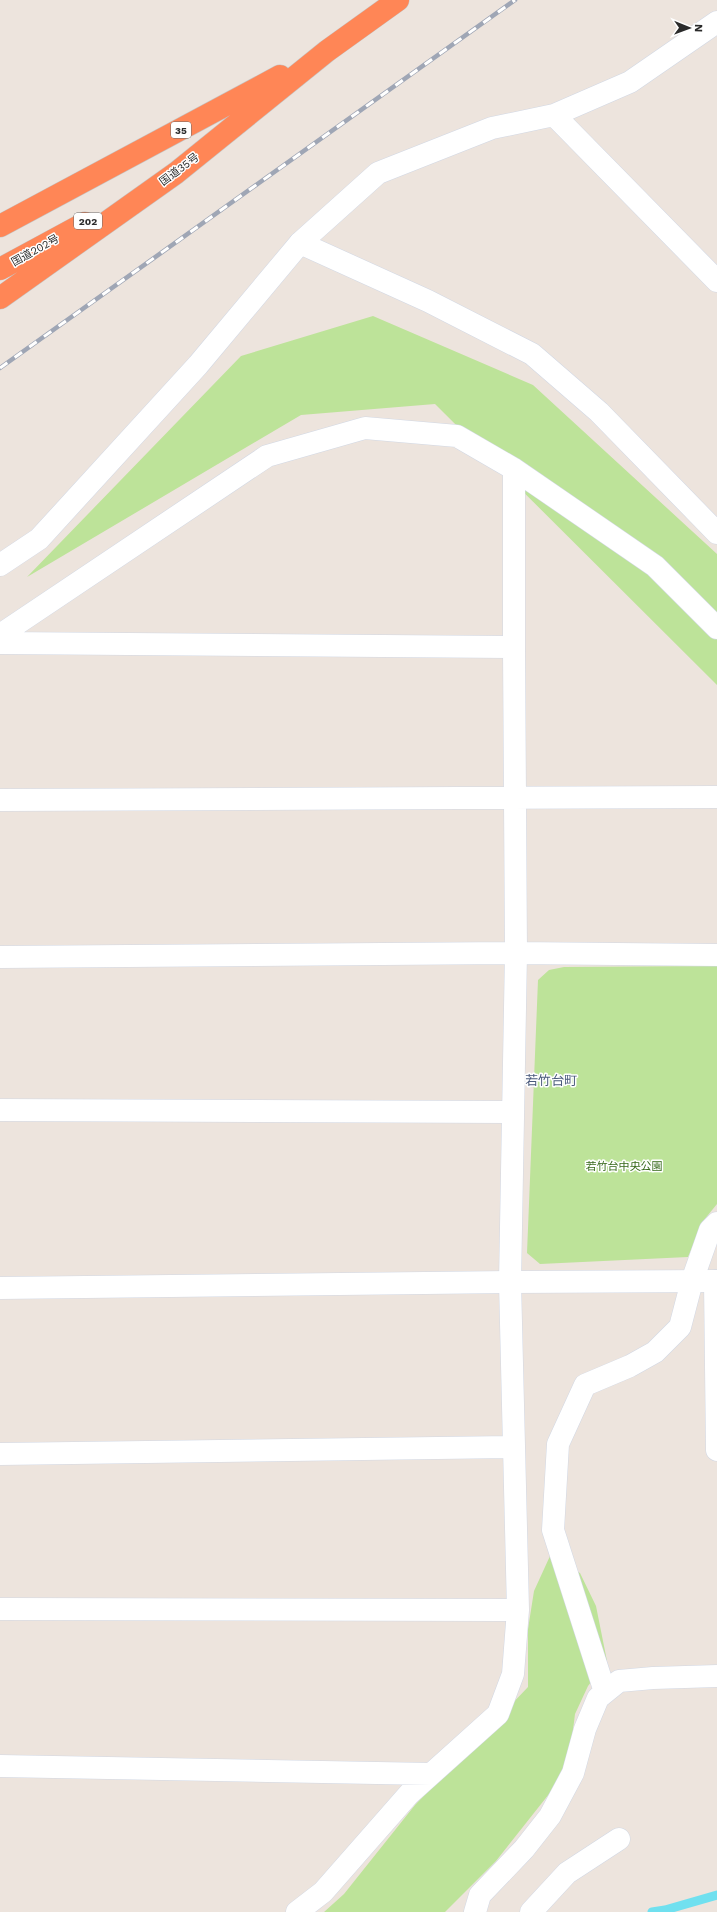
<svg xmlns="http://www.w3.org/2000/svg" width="717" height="1912" viewBox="0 0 717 1912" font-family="'Work Sans','Noto Sans JP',sans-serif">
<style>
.green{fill:#bde399}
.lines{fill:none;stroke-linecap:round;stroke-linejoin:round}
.stream{stroke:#70e0ef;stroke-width:9}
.street-casing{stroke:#d2d8e4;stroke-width:23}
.secondary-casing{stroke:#d2d8e4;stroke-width:23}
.highway-casing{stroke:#c4c4c4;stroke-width:23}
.street{stroke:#fff;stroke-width:22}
.secondary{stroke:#fff;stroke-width:22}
.highway{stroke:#ff8656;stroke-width:22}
.rail-casing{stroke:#9fa6b5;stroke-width:4.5}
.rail{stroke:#fff;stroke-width:3;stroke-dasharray:9;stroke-linecap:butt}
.labels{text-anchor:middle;stroke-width:3;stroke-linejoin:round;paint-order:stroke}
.shield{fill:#fff;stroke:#6b6b6b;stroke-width:1}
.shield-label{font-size:10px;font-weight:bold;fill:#2b2b2b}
.street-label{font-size:11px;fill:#2b2b2b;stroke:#fff}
.park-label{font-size:11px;fill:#36691a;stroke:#fff}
.quarter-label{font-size:13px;fill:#4b5b7c;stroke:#fff}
</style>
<rect width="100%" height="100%" fill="#ede4dd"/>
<path class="green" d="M373,316L533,385L717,554V685L435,404L301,415L27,577L241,356Z
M717,966V1204L704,1220L688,1257L540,1264L527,1253L538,980L549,970L564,967Z
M550,1556L580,1573L596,1606L607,1661L588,1686L575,1714L568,1770L496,1861L445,1912H324L344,1894L415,1805L528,1687V1629L534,1591Z"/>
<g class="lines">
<path class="stream" d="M652,1912L665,1910L717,1895"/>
<g class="street-casing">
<path id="street" d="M554,115L717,281
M0,565L39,539L198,365L300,243L378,173L492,128L554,115L630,82L717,22
M0,635L267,456L365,428L457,436L514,469L655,566L717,628
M0,643L514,647
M0,800L717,797
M0,957L516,953L717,955
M0,1110L513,1112
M715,1281L717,1450
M0,1454L514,1447
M0,1609L518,1610
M605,1692L553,1530L558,1444L585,1385L630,1366L655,1352L680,1327L692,1281L710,1230L717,1223
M0,1766L431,1774
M297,1912L323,1892L409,1794L498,1714L513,1674L518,1610L510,1282L516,953L514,647V469
M475,1912L480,1895L524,1849L550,1816L573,1773L585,1729L598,1698L619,1681L653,1678L717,1676
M531,1912L567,1873L619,1839"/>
</g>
<g class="secondary-casing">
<path id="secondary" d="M300,243L428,301L532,354L599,412L717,533
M0,1288L510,1282L717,1281"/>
</g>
<g class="highway-casing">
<path id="highway" d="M0,226L280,76
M0,269L85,223
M0,298L176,173L327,51L398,0"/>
</g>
<use href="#street" class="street"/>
<use href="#secondary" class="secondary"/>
<use href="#highway" class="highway"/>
<g class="rail-casing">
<path id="rail" d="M0,368L515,0"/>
</g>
<use href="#rail" class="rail"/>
</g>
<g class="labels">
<g class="shield">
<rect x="171" y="122" width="20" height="16" rx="3"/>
<rect x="74" y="213" width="28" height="16" rx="3"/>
</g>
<g class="shield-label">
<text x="181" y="134">35</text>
<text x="88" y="225">202</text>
</g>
<g class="street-label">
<text transform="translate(179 169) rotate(-37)" y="4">国道35号</text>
<text transform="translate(35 250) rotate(-29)" y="4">国道202号</text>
</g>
<g class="park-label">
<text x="624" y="1170">若竹台中央公園</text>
</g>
<g class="quarter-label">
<text x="551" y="1085">若竹台町</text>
</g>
</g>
<g transform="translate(689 28) rotate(91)" stroke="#ffffff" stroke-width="3" paint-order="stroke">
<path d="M0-3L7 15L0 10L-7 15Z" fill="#2b2b2b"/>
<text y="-6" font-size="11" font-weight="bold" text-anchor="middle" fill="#2b2b2b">N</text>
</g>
</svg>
